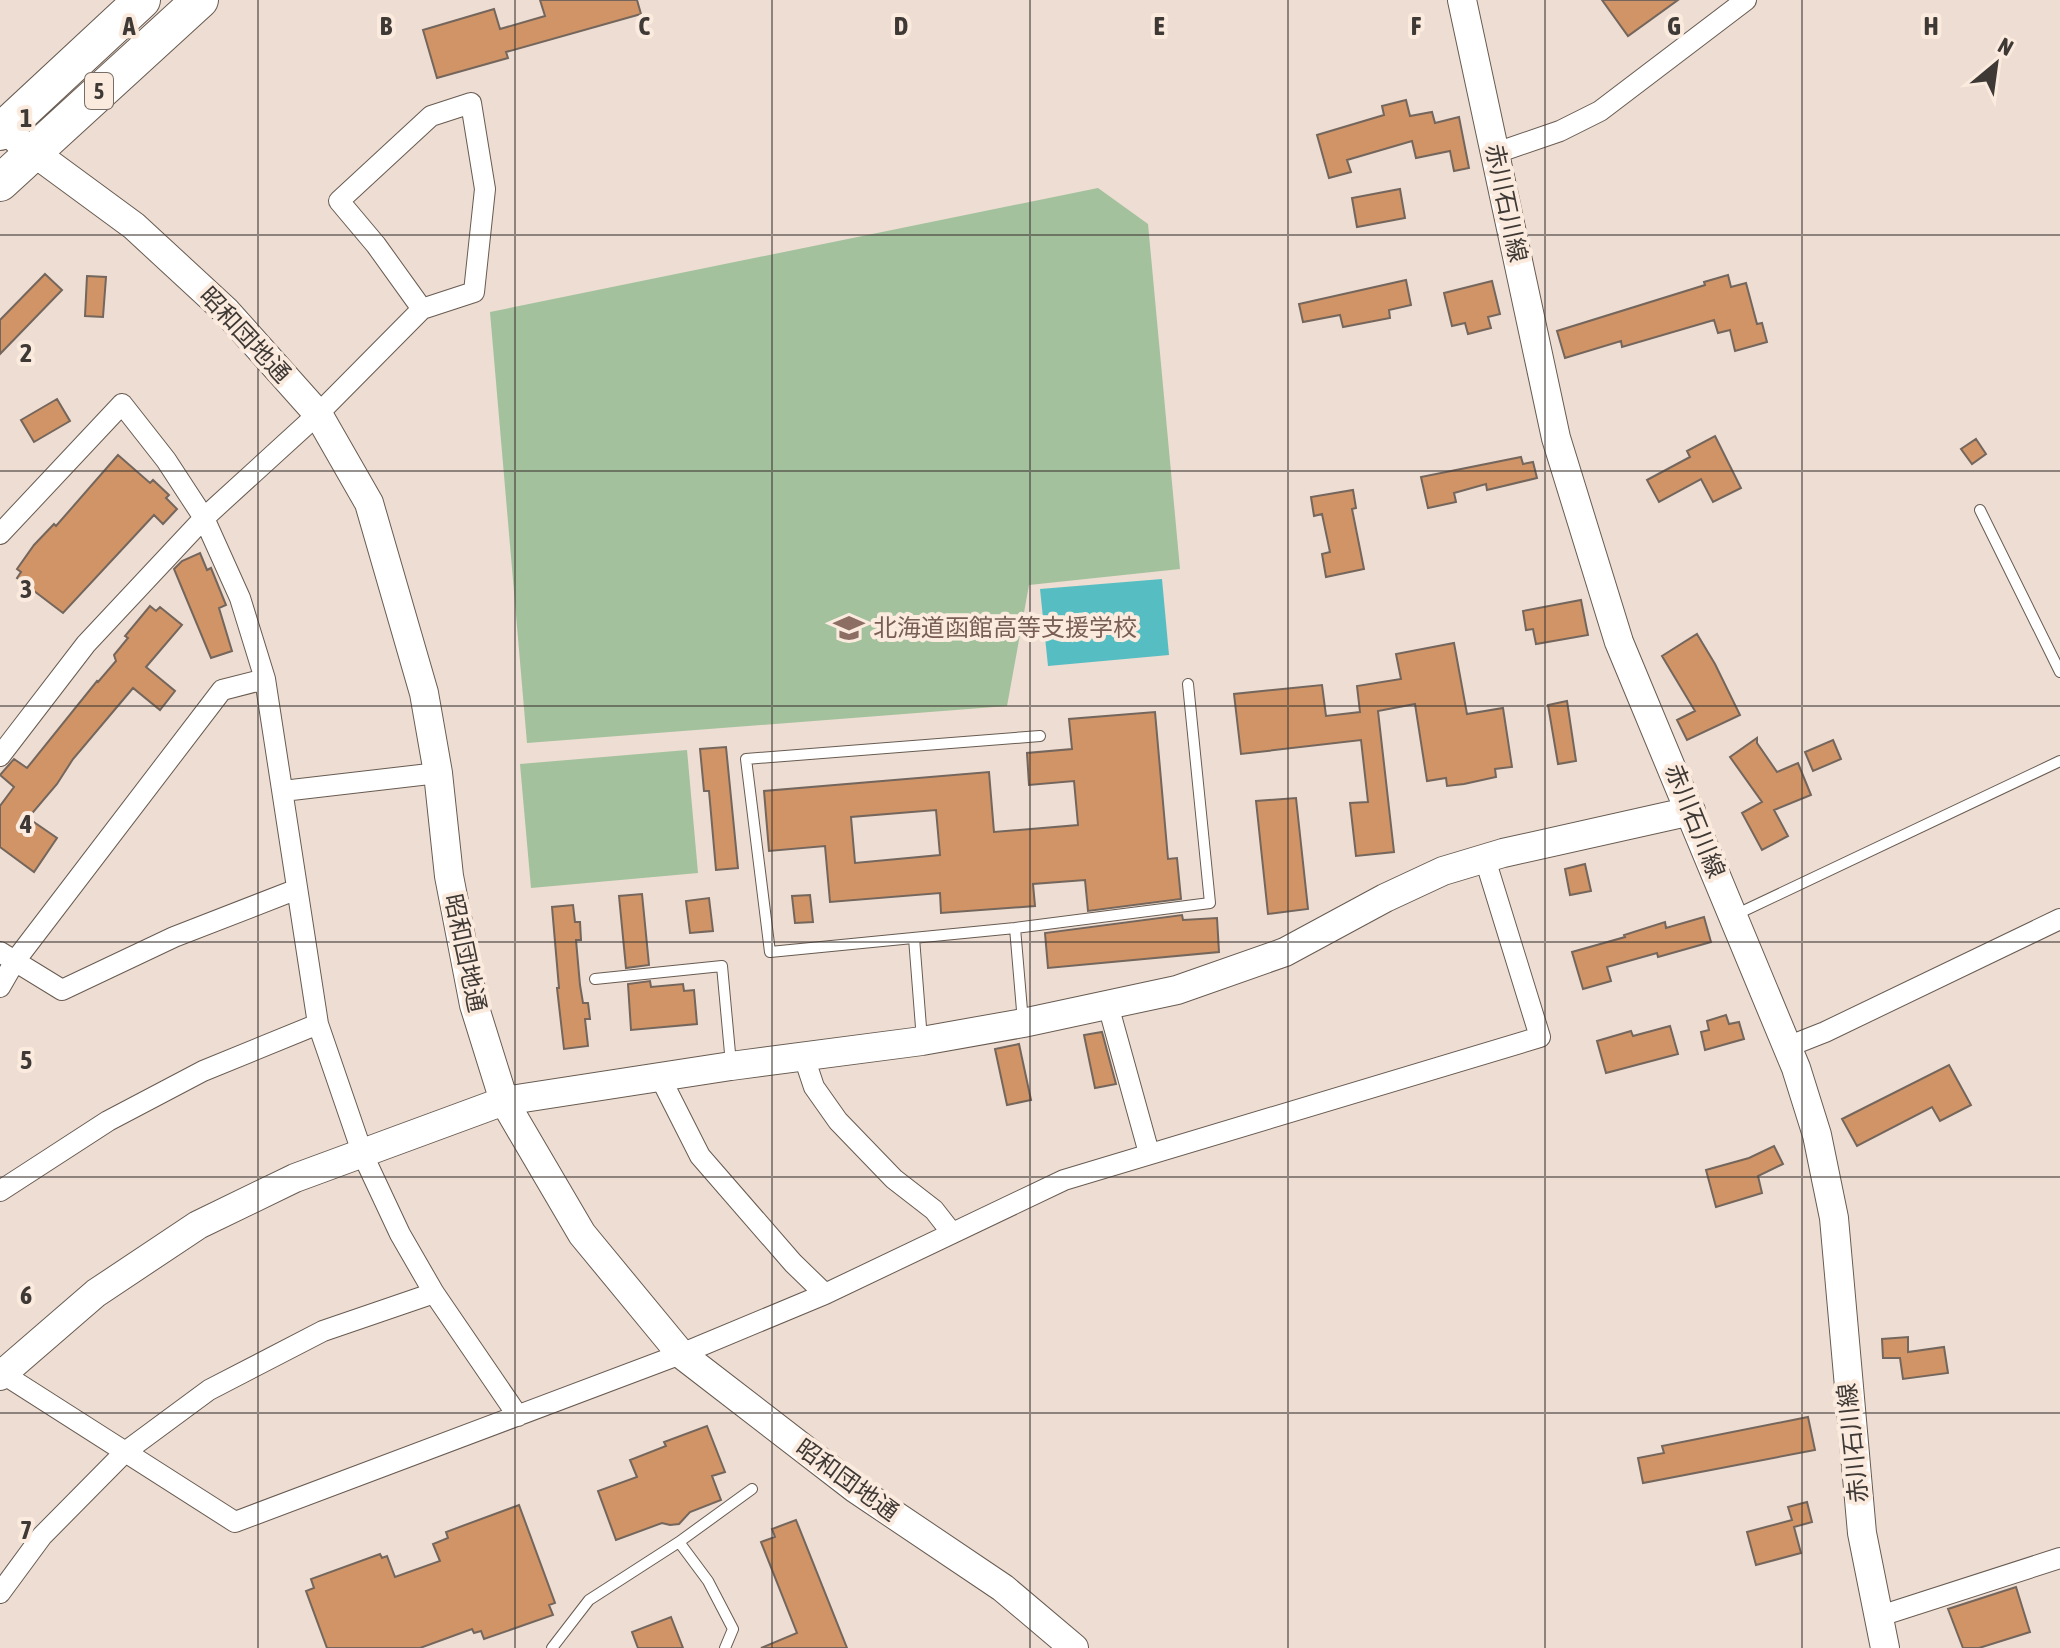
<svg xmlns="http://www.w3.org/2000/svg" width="2060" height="1648" viewBox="0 0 2060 1648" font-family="'Asap Condensed','Noto Sans JP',sans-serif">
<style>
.green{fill:#a2c19c}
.water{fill:#56bec3}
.building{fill:#d19466;stroke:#74665c;stroke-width:2;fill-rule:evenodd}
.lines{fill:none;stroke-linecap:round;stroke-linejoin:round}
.lane-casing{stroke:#685b51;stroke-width:12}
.street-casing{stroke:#685b51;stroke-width:22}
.secondary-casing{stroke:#685b51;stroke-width:30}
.highway-casing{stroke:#685b51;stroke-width:38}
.lane{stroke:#fff;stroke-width:10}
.street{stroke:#fff;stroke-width:20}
.secondary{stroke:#fff;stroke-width:28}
.highway{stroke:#fff;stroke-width:36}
.grid{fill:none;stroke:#3f3935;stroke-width:2;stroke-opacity:0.55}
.labels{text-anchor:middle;stroke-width:8;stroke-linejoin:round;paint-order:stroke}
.shield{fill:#fbebdf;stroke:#776e68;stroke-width:2}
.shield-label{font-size:22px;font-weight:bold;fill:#3f3935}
.street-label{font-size:24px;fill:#3f3935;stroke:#fbebdf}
.education-label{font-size:24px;fill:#785e54;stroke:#fbebdf;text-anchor:start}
.grid-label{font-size:26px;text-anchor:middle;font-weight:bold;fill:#3f3935;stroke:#fbebdf;stroke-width:8;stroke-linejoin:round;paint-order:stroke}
</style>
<rect width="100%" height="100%" fill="#edddd2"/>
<path class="green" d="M1098,188L1148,224L1180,569L1029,585L1007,706L527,743L490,312Z
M687,750L698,873L531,888L520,764Z"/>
<path class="water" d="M1162,579L1169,655L1048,666L1040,589Z"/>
<path class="building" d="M540,0H637L641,14L506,52L508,58L437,78L423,30L494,9L500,29L545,16Z
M1602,0H1678L1628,36Z
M1406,100L1410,116L1432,112L1435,123L1459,117L1469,168L1454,171L1450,151L1416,158L1412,141L1347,160L1351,172L1329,178L1317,135L1384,115L1382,106Z
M1400,189L1405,218L1357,227L1352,198Z
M45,274L62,290L0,354V320Z
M1728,275L1731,287L1746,283L1757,324L1762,323L1767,342L1735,351L1730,330L1718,333L1714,320L1622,347L1621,341L1565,358L1557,331L1705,285L1704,282Z
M87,276L106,277L103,317L85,316Z
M1406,280L1411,305L1389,310L1390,318L1343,327L1340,315L1303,322L1299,304Z
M1492,281L1500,314L1488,317L1491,328L1468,334L1465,323L1452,326L1444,293Z
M57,399L70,421L34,442L21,420Z
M1715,436L1741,488L1713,502L1701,479L1659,502L1647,480L1690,457L1687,451Z
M1976,439L1986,454L1972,464L1961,449Z
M118,455L150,483L153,480L169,495L166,498L177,509L163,524L154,515L63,613L17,578L21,572L17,569L34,545L54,524L56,526Z
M1521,457L1523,464L1533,462L1537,478L1487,490L1486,484L1454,493L1456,502L1428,508L1421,477Z
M1353,490L1356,508L1352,509L1364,569L1326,577L1322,554L1330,552L1322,514L1314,516L1311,497Z
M200,553L207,570L211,568L226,605L219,608L232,651L211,658L174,569L182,561Z
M1581,600L1588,635L1536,644L1533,629L1526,630L1523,611Z
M150,606L156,611L160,607L182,625L146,667L175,691L160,710L133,688L73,759L57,784L28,818L57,838L34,872L0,847V806L14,787L0,775L14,759L27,768L97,681L98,682L116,661L114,655L128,638L125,636Z
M1697,634L1715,664L1740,715L1687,740L1677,720L1695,711L1662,656Z
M1454,643L1467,714L1503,708L1512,767L1495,769L1496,777L1464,784L1447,786L1446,778L1427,781L1415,704L1378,711L1394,852L1356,856L1350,803L1368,802L1361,740L1241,754L1234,694L1322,685L1326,716L1360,712L1357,686L1401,679L1396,654Z
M1567,701L1576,761L1558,764L1548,705Z
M1155,712L1168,859L1177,858L1181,899L1088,911L1085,880L1033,884L1035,906L941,913L940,893L830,902L825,846L769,851L764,791L989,772L994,832L1078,825L1074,781L1029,785L1027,753L1072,749L1069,719ZM936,810L940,855L855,863L851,817Z
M1757,738V743L1777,772L1798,763L1811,795L1774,810L1788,836L1762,850L1742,813L1762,802L1730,757Z
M1833,740L1841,759L1813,771L1805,752Z
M726,747L738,868L716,870L709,791H704L700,749Z
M1296,798L1308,909L1268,914L1256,801Z
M1585,864L1591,891L1570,895L1565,869Z
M642,894L649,965L626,968L619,896Z
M810,895L813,922L795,923L792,896Z
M709,898L713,931L690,933L686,901Z
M573,905L575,922H580L581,940H576L580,985L583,1003H588L590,1019H585L588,1046L564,1049L557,988H559L552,907Z
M1182,915L1183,920L1217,918L1219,952L1048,968L1045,933Z
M1704,917L1711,942L1658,957L1657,953L1607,967L1611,981L1583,989L1572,952L1625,937L1624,935L1665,922L1666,928Z
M650,981L651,987L683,984L684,991L694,990L697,1024L631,1030L628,984Z
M1726,1015L1729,1024L1739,1022L1744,1039L1705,1050L1701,1032L1709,1030L1707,1021Z
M1670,1026L1678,1054L1606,1073L1597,1041L1631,1031L1633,1036Z
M1102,1032L1116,1084L1095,1088L1084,1035Z
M1019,1044L1031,1100L1007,1105L995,1049Z
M1949,1065L1971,1105L1940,1121L1932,1107L1857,1146L1842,1119Z
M1774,1146L1783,1164L1758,1176L1762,1193L1716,1207L1706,1170L1749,1158Z
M1908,1337V1352L1944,1347L1948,1373L1903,1379L1900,1358H1883L1882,1339Z
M1808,1417L1815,1450L1643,1483L1638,1458L1664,1453L1662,1446Z
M707,1426L725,1472L712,1476L721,1500L690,1512L679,1524L670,1525L662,1523L616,1540L598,1491L637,1477L630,1460L666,1446L664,1442Z
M1807,1502L1812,1522L1794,1527L1801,1553L1756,1565L1747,1532L1792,1520L1788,1507Z
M519,1505L555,1603L549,1605L553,1615L484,1639L481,1631L474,1633L472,1629L420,1648H327L306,1591L314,1588L311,1579L380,1554L382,1558L387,1556L395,1577L440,1561L433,1544L448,1538L446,1532Z
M796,1520L847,1648H761L797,1633L761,1542L775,1537L772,1529Z
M2016,1587L2030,1632L1979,1648H1963L1948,1609Z
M671,1617L683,1648H638L632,1632Z"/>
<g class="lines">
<g class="lane-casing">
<path id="lane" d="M1980,510L2060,672
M1040,736L746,759L770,952L1015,928L1210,903L1188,684
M1735,915L2060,761
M1015,928L1023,1022
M914,938L922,1040
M595,979L722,966L731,1064
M679,1542L708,1581L733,1629L725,1648
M552,1648L589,1600L679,1542L752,1489"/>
</g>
<g class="street-casing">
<path id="street" d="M1496,153L1560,131L1600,111L1746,0
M0,534L122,404L166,460L204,518L240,598L265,679L318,1024L363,1155L400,1234L434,1293L518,1416
M0,756L86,644L204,518L318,414L422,309L474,292L485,189L471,103L431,116L339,201L376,245L422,309
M283,791L438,773
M0,952L62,990L174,937L295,890
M0,987L15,961L222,690L265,679
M1108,1005L1149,1153
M1787,1047L1825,1032L2060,919
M804,1057L814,1087L838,1121L894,1179L934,1210L952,1233
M660,1077L700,1156L793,1263L825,1294
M0,1191L108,1121L203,1071L318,1024
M0,1372L235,1522L681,1354L825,1294L1064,1180L1540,1037L1485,859
M0,1593L42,1536L125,1452L209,1390L323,1331L434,1293
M1877,1617L2060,1558"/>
</g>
<g class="secondary-casing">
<path id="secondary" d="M1462,0L1556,438L1619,642L1796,1068L1817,1135L1834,1218L1862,1533L1885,1648
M17,140L134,226L226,311L318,414L369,503L424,693L438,773L449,876L474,1005L504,1101L582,1234L681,1354L856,1489L1003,1588L1074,1648
M0,1376L96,1293L198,1225L295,1178L504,1101L731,1066L922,1041L1023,1023L1177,990L1285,952L1385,898L1443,871L1503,853L1691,811"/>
</g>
<g class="highway-casing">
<path id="highway" d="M0,132L142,0
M0,183L200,0"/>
</g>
<use href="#lane" class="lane"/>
<use href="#street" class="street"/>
<use href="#secondary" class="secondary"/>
<use href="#highway" class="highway"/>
</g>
<path class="grid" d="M258,0V1648M515,0V1648M772,0V1648M1030,0V1648M1288,0V1648M1545,0V1648M1802,0V1648M0,235H2060M0,471H2060M0,706H2060M0,942H2060M0,1177H2060M0,1413H2060"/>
<defs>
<g id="school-bare" transform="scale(2.4)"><path d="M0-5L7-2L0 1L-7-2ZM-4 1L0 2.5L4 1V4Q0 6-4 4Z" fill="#8d6e63" stroke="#fbebdf" stroke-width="2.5" paint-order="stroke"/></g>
</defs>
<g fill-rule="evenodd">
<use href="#school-bare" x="849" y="628"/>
</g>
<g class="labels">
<rect class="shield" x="85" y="73" width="28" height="36" rx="6"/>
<g class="shield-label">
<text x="99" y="99">5</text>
</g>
<g class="street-label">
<text transform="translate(1506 203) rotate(78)" y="8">赤川石川線</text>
<text transform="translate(245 335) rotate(47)" y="8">昭和団地通</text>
<text transform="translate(1695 821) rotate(68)" y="8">赤川石川線</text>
<text transform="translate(465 953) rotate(78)" y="8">昭和団地通</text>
<text transform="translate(1853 1443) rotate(-96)" y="8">赤川石川線</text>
<text transform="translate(847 1480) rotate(36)" y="8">昭和団地通</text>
</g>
<g class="education-label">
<text x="873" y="636">北海道函館高等支援学校</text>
</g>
</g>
<g class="grid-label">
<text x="129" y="35">A</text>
<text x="386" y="35">B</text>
<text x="644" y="35">C</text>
<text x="901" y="35">D</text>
<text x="1159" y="35">E</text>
<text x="1416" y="35">F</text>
<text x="1674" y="35">G</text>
<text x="1931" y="35">H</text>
<text x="26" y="127">1</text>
<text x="26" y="362">2</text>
<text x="26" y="598">3</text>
<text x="26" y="833">4</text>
<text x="26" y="1069">5</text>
<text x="26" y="1304">6</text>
<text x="26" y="1539">7</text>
</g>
<g transform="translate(1996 64) rotate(29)" stroke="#fbebdf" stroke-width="6" paint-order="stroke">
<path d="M0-6L14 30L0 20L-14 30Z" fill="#3f3935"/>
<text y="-12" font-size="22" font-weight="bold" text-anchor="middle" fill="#3f3935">N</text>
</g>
</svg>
